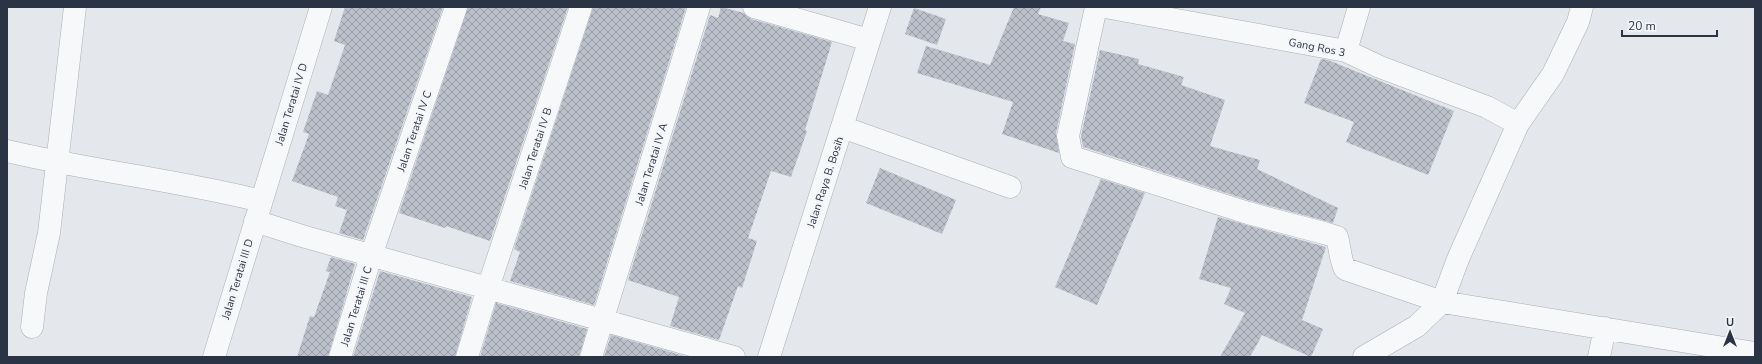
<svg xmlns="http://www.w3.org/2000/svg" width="1762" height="364" viewBox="0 0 1762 364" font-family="'Nunito Sans',sans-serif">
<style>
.building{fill:url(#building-cross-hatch)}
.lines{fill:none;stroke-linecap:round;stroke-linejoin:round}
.minor-casing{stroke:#a9aeb7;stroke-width:23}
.minor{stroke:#f7f8fa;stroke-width:22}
.labels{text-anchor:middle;stroke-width:4;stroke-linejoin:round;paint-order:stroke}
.street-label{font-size:11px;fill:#2b3445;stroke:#f4f6f9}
</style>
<defs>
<pattern id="building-cross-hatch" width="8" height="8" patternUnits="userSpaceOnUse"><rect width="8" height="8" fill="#bbc0ca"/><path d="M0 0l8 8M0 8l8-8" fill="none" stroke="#989da6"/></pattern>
</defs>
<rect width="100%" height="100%" fill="#e4e7ec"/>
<path class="building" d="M345,7H443L363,240L339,233L347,210L335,206L338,197L292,181L309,134L303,132L317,91L328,95L345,45L334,41Z
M468,7H568L490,241L446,226L445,228L399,213Z
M593,7H686L594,305L510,281L520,252L514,249Z
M721,7L744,13L751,19L832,42L805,130L807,131L791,177L771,171L748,238L757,241L742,288L738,286L719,340L670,326L679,297L628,280L710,15L718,18Z
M1014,7H1041L1038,14L1069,23L1063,41L1075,44L1056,133L1059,153L1002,134L1013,102L917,73L926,46L990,65Z
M914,8L946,19L937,45L905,34Z
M1100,50L1139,59L1138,64L1184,77L1181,85L1225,100L1210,146L1260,160L1257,169L1338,208L1333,223L1251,201L1083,147L1081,136Z
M1321,59L1328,60L1454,111L1428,175L1346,142L1354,122L1304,103Z
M880,168L956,200L942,234L866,203Z
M1101,179L1145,193L1097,305L1055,287Z
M1218,217L1326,247L1302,320L1323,329L1311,357L1262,335L1250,357H1220L1245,313L1224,304L1231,288L1199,279Z
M331,257L355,264L328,357H297L310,316L314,317L330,272L326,271Z
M380,271L472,297L455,357H353Z
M496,303L587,329L579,357H480Z
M611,335L688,357H604Z"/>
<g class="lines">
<g class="minor-casing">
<path id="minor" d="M754,7L869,40
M1096,7L1068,136L1072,157L1248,213L1324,233L1337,237C1340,247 1340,260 1345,269L1442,302L1755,353
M1105,7L1346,51L1380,67L1487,107L1518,124
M1346,51L1359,7
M842,127L1010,187
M7,151C91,171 177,180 261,201
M255,221L302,236L734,357
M32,327L36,293L49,233L75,7
M214,357L321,7
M340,357L371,256L456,7
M467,357L488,288L581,7
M591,357L699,7
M769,357L880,7
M1364,357L1417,326L1442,302L1458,259L1518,124L1553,74L1578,22L1582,7
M1599,357L1605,328"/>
</g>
<use href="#minor" class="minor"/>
</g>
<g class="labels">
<g class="street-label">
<text transform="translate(1317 47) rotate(11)" y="4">Gang Ros 3</text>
<text transform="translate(291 104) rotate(-73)" y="4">Jalan Teratai IV D</text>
<text transform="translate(414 131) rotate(-71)" y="4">Jalan Teratai IV C</text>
<text transform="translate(535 148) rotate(-72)" y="4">Jalan Teratai IV B</text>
<text transform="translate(651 164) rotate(-73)" y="4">Jalan Teratai IV A</text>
<text transform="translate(825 182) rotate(-72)" y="4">Jalan Raya B. Bosih</text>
<text transform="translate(237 279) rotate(-73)" y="4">Jalan Teratai III D</text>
<text transform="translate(356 306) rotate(-73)" y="4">Jalan Teratai III C</text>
</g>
</g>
<rect width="1762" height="364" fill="none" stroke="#2b3445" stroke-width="16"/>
<g transform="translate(1730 332)" stroke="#f4f6f9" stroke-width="3" paint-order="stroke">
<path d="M0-3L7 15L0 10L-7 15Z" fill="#2b3445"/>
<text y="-6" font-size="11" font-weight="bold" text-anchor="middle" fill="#2b3445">U</text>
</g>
<path d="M1622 30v6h95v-6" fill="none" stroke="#2b3445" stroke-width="2"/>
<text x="1628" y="30" font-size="12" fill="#2b3445" stroke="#f4f6f9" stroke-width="3" paint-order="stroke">20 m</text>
</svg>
